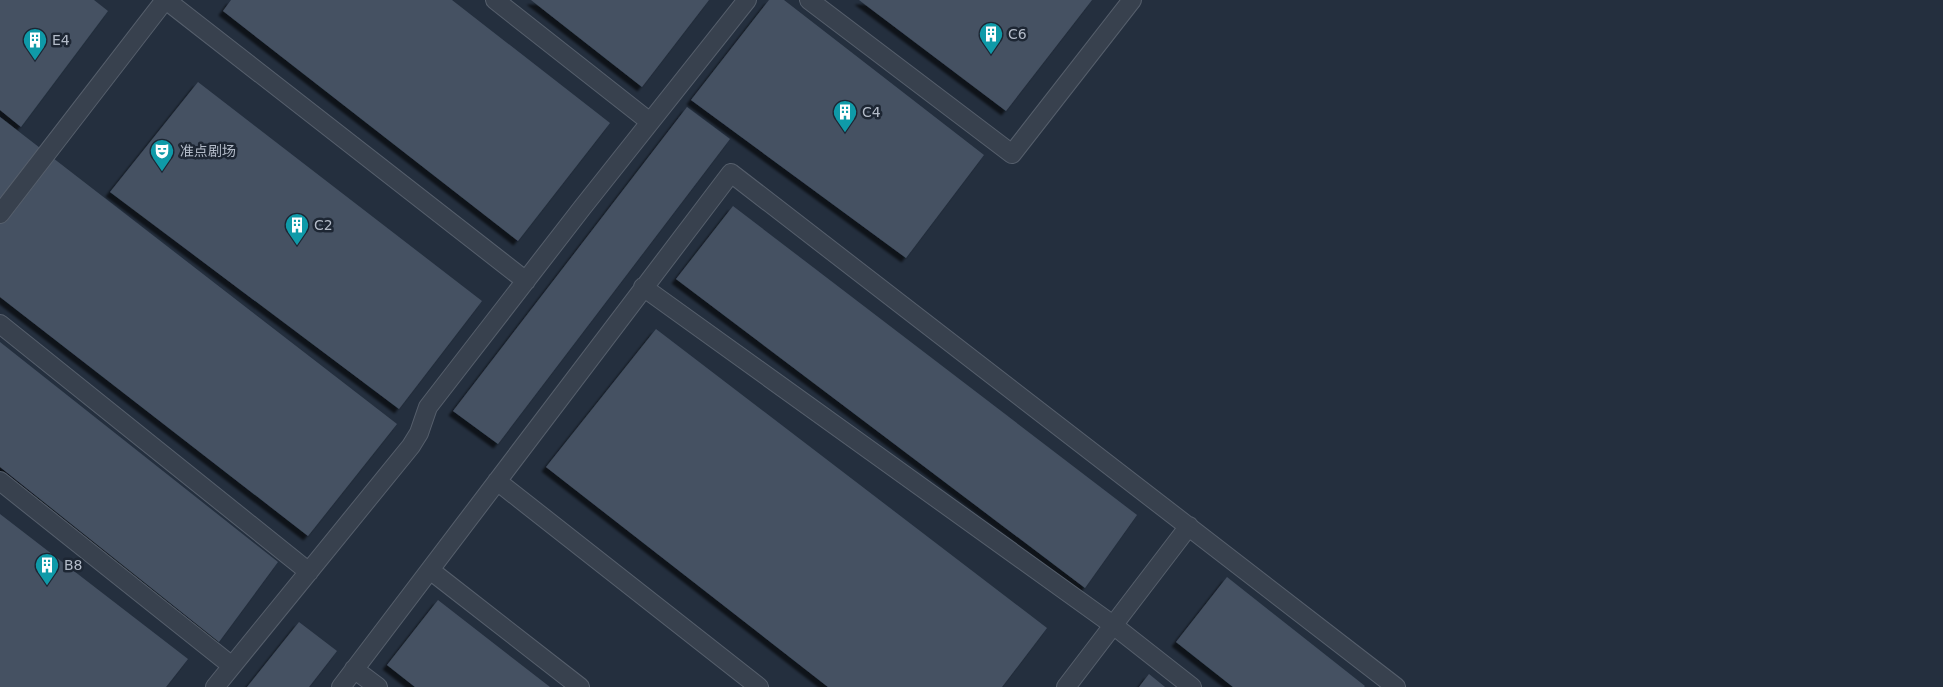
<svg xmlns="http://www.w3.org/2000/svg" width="1943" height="687" viewBox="0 0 1943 687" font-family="'DejaVu Sans','Noto Sans SC',sans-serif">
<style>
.building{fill:#455162;filter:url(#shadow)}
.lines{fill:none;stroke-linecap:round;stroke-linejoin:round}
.service-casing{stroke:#565f6c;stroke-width:20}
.service{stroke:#38414e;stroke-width:18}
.labels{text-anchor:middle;stroke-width:5;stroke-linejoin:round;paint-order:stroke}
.poi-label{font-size:14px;fill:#b4bcc9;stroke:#1d2633;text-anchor:start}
</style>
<defs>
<filter id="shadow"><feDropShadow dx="-4.5" dy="4.5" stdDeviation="1" flood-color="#0009"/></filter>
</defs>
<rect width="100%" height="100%" fill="#242f3e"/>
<path class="building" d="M0,0H94L108,11L21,127L0,110Z
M231,0H452L610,123L518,241L223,11Z
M531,0H709L642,87Z
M769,0H784L984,155L906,258L691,100Z
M859,0H1092L1006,111Z
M198,82L482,301L399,409L110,192Z
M687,107L730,139L498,444L453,411Z
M0,117L397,424L308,536L0,297Z
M733,206L1137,515L1085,588L676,279Z
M656,329L1047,628L1002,687H828L546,467Z
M0,342L278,562L219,642L0,467Z
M0,514L188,659L166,687H0Z
M1227,577L1365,686L1364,687H1233L1176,642Z
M438,600L550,687H415L387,665Z
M299,622L337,651L309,687H247Z
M1149,674L1165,687H1139Z"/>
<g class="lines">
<g class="service-casing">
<path id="service" d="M166,0L526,281
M495,0L650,122
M809,0L1012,154L1132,0
M0,214L165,0
M643,287L1113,625L1192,687
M0,324L309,572
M0,481L232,666
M497,481L759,687
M430,570L580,687
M354,669L378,687
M215,687L411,446L419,433L428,407L582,208L747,0
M341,687L731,173L1396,687
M1066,687L1189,526"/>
</g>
<use href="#service" class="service"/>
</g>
<defs>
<g id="building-pin" transform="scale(1.25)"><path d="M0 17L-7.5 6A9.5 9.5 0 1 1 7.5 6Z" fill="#0f9aa8" stroke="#1d2633"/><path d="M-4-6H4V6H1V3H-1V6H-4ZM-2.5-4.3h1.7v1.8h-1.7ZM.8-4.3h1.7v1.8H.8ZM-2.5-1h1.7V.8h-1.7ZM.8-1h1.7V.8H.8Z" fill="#fff"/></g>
<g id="theatre-pin" transform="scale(1.25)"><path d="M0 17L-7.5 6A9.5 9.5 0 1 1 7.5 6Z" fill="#0f9aa8" stroke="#1d2633"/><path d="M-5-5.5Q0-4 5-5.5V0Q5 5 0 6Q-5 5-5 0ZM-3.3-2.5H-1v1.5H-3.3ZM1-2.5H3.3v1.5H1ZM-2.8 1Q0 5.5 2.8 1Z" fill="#fff"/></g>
</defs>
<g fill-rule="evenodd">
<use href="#building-pin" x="991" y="34"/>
<use href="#building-pin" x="35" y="40"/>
<use href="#building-pin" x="845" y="112"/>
<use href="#theatre-pin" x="162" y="151"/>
<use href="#building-pin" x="297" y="225"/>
<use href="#building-pin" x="47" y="565"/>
</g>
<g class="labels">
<g class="poi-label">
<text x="1008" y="39">C6</text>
<text x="52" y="45">E4</text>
<text x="862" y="117">C4</text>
<text x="180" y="156">准点剧场</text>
<text x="314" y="230">C2</text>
<text x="64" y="570">B8</text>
</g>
</g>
</svg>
